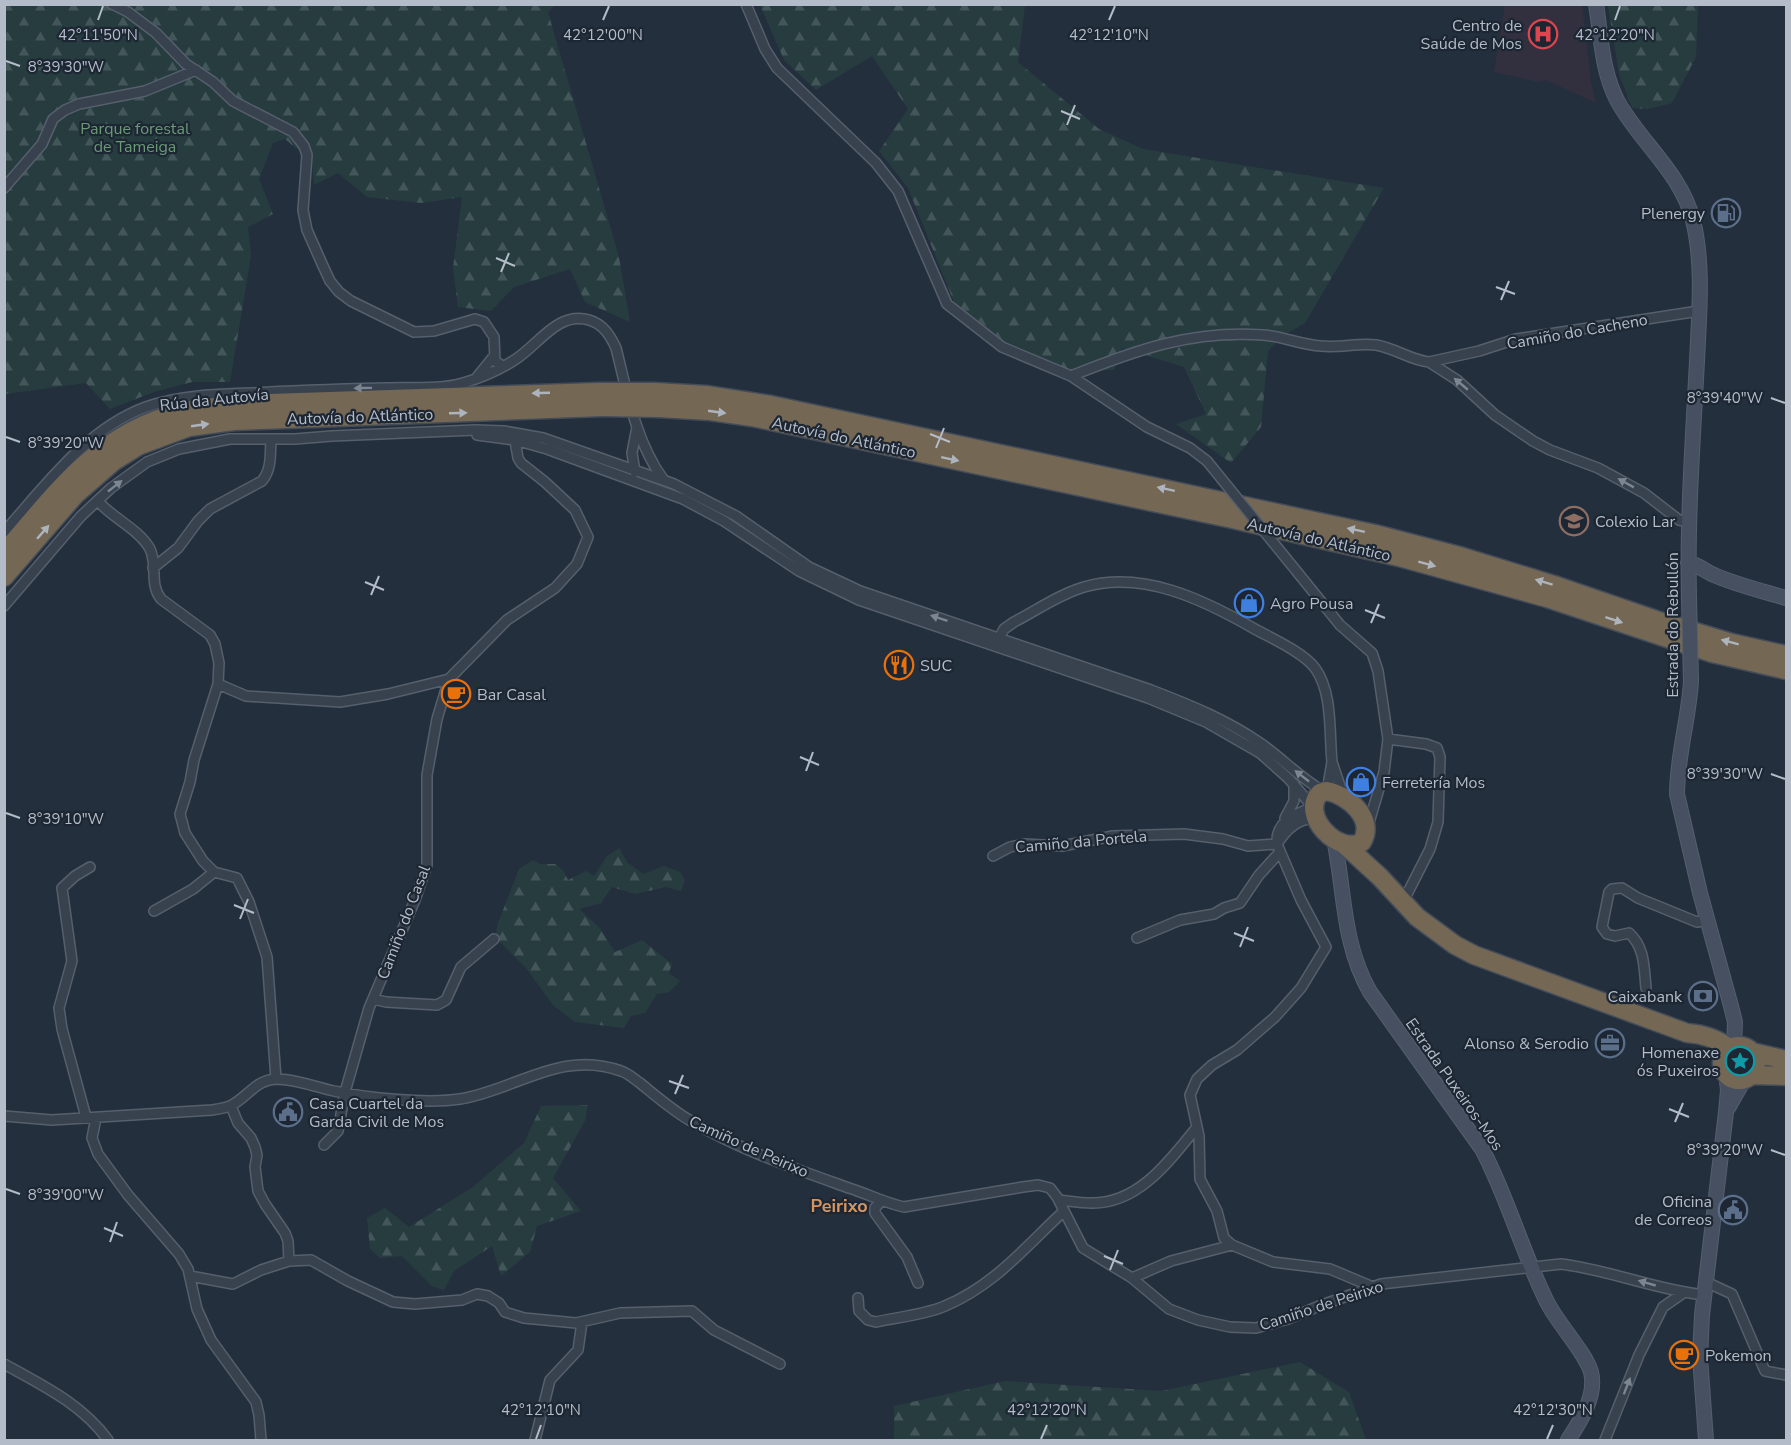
<svg xmlns="http://www.w3.org/2000/svg" width="1791" height="1445" viewBox="0 0 1791 1445" font-family="'Nunito Sans',sans-serif">
<style>
.medical{fill:#32303f}
.forest{fill:url(#forest-firs)}
.lines{fill:none;stroke-linecap:round;stroke-linejoin:round}
.street-casing{stroke:#565f6c;stroke-width:12}
.secondary-casing{stroke:#565f6c;stroke-width:16}
.highway-casing{stroke:#434c59;stroke-width:21}
.street{stroke:#38414e;stroke-width:9}
.secondary{stroke:#465061;stroke-width:14}
.highway{stroke:#746855;stroke-width:18}
.street-bridge-casing{stroke:#565f6c;stroke-width:12;stroke-linecap:butt}
.secondary-bridge-casing{stroke:#565f6c;stroke-width:16;stroke-linecap:butt}
.highway-bridge-casing{stroke:#434c59;stroke-width:21;stroke-linecap:butt}
.street-bridge{stroke:#38414e;stroke-width:9}
.secondary-bridge{stroke:#465061;stroke-width:14}
.highway-bridge{stroke:#746855;stroke-width:18}
.oneway{fill:#7c8592}
.oneway2{fill:#aeb4bd}
.ticks{fill:none;stroke:#b4bcc9;stroke-width:2}
.labels{text-anchor:middle;stroke-width:4.5;stroke-linejoin:round;paint-order:stroke}
.poi-label{font-size:16px;fill:#b4bcc9;stroke:#1d2633;text-anchor:start}
.park-label{font-size:16px;fill:#6b9a76;stroke:#1d2633}
.street-label{font-size:16px;fill:#b4bcc9;stroke:#1d2633}
.neighbourhood-label{font-size:18px;font-weight:bold;fill:#d59563;stroke:#1d2633}
.ticks-label{font-size:15px;text-anchor:middle;fill:#b4bcc9;stroke:#1d2633;stroke-width:4.5;stroke-linejoin:round;paint-order:stroke}
</style>
<defs>
<pattern id="forest-firs" width="22" height="20" patternUnits="userSpaceOnUse" patternTransform="scale(1.5)"><rect width="22" height="20" fill="#263c3f"/><path d="M5 1l3.5 6h-7zM16 11l3.5 6h-7z" fill="#435659"/></pattern>
</defs>
<rect width="100%" height="100%" fill="#242f3e"/>
<path class="medical" d="M1505,5H1582L1591,82L1596,103L1546,80L1539,82L1494,72Z"/>
<path class="forest" d="M4,5H555L548,12L619,257L630,322L585,302L570,269L514,287L491,311L458,307L453,268L462,197L421,203L367,197L338,173L314,185L312,162L285,139L273,143L259,179L273,214L248,227L251,256L230,382H192L154,392L110,409L86,383L5,394Z
M760,5H1025L1018,62L1099,129L1143,149L1384,188L1305,323L1284,335L1268,351L1261,427L1231,463L1176,424L1206,414L1184,367L1122,348L1114,370H1070L1004,341L954,302L908,188L879,151L908,109L872,56L816,90L784,60Z
M1608,5H1698L1696,57L1672,103L1648,109L1632,108L1619,74Z
M619,848L627,862L643,874L664,866L680,872L685,880L681,891L666,887L635,894L612,887L601,903L579,909L600,928L615,952L642,940L672,964L669,973L680,981L669,992L657,994L645,1013L631,1016L624,1028L575,1022L553,1005L526,968L495,937L498,923L519,869L533,860L540,864H555L563,870L568,880L586,871L594,876L607,856Z
M588,1105L585,1121L553,1178L581,1211L537,1226L530,1252L501,1276L492,1246L454,1271L444,1290L432,1286L402,1256L380,1258L370,1249L367,1218L385,1208L409,1227L473,1187L524,1143L541,1106Z
M1300,1362L1349,1392L1366,1440H894V1406L1005,1381L1161,1391Z"/>
<g class="lines">
<g class="street-casing">
<path id="street" d="M112,4L128,12L156,33L186,64L213,82L233,101L293,132L304,146L307,155L303,210L307,230L323,266L330,281L339,292L351,301L414,332L434,331L475,319L484,322L494,337L495,361L502,366
M746,4L765,49L777,68L876,163L898,191L947,304L1002,347L1071,376L1147,427L1190,448L1207,461
M4,188L42,144L53,119L65,110L79,104L145,91L196,70
M1429,362L1457,380L1495,415L1533,441L1550,450L1598,468L1644,493L1679,520L1689,522
M1071,376C1136,350 1191,330 1263,335C1282,336 1301,345 1321,346C1339,348 1358,343 1376,345C1395,348 1410,360 1429,362L1479,351L1516,339L1699,311
M477,377L494,356
M477,435L515,440L547,449L683,499L724,521L799,571L859,600L1148,698L1206,722L1260,753L1289,779L1313,807C1295,814 1275,822 1277,844C1286,830 1299,817 1316,819
M635,472L632,453L637,427
M98,501C112,518 139,529 150,549C158,566 149,584 161,599L210,635L215,644L219,663L218,684
M4,532C45,486 86,429 146,407C179,395 219,394 254,393C298,390 342,389 386,388C410,387 439,390 463,383C481,378 501,369 516,359C539,344 558,311 589,320C603,324 610,335 616,348C627,392 636,442 663,479
M153,568L178,548L198,521L210,509L262,481C272,469 270,454 271,439
M1298,573L1340,625L1372,653L1378,671L1388,739L1384,772L1368,826
M4,606L81,516L111,488L147,462L179,449L230,439H295L332,436L475,430L504,431L543,438L674,484L736,516L809,567L860,591L1151,690C1190,705 1227,720 1260,743C1282,758 1300,778 1323,791
M997,642L1004,629L1014,622C1037,610 1060,594 1084,587C1143,570 1204,600 1253,628C1271,638 1303,652 1315,668C1333,693 1329,732 1332,762
M1388,739L1426,744L1437,748L1440,757L1438,822L1430,849L1403,902
M1327,791L1332,762L1343,795
M1285,818L1294,801V784
M993,856L1010,847L1024,844L1062,846L1113,836L1184,834L1223,839L1248,846L1277,844L1301,900L1326,947L1301,988L1275,1017L1237,1050L1212,1065L1197,1079L1190,1095L1199,1136L1200,1179L1217,1211L1224,1238L1232,1245L1273,1262L1330,1269L1373,1287
M154,911L193,889L214,872
M1137,938L1180,920L1214,914L1224,908L1240,903L1259,875L1280,852
M1646,988C1644,968 1645,947 1629,933L1615,936L1607,934L1602,927L1609,892L1612,889L1622,888L1638,898L1697,922L1708,920
M373,999L386,1002L437,1005L446,1000L461,967L494,939
M276,1079L267,957L249,902L237,878L214,872L203,861L185,833L180,814L190,782L194,760L218,684L246,696L340,702L388,694L449,679
M231,1106L238,1123L251,1138L255,1147L257,1155L255,1167L258,1191L265,1204L285,1233L288,1241L289,1261
M4,1116L52,1120L212,1110C218,1109 225,1108 230,1106C247,1098 255,1080 276,1079C296,1079 315,1087 334,1091C367,1098 427,1104 460,1099C516,1090 561,1049 621,1071C628,1073 634,1079 640,1083C656,1096 673,1111 691,1121C740,1150 796,1169 849,1188C868,1194 885,1203 904,1207L1023,1187L1038,1185L1050,1188L1057,1197L1083,1248L1132,1278L1169,1309L1198,1320L1230,1327L1256,1328L1288,1319L1319,1306L1381,1284L1561,1264C1610,1270 1656,1290 1704,1295
M86,1117L62,1029L59,1008L72,961L62,888L75,876L90,867
M96,1118L92,1138L98,1154L128,1195L179,1254L188,1269L197,1309L211,1340L256,1402L259,1415L261,1440
M324,1145L338,1131L345,1092L369,1008L415,900L427,865V775L437,719L449,679L507,620L555,588L577,564L588,537L575,510L545,482L521,463L518,458L514,435
M1059,1200C1069,1201 1080,1203 1091,1203C1139,1204 1170,1160 1197,1127
M881,1201L875,1208V1213L907,1257L918,1283
M190,1276L233,1284L261,1270L289,1261L311,1260L348,1281L393,1302L415,1304L462,1300L477,1294L488,1296L499,1303L505,1312L524,1318L576,1323L620,1313L692,1311L714,1330L780,1364
M1132,1278L1171,1261L1232,1245
M1706,1282L1732,1294L1765,1371L1786,1375
M858,1298L859,1311L868,1320L876,1322C898,1317 924,1315 945,1306C995,1285 1025,1247 1064,1211
M4,1364C42,1385 82,1404 108,1440
M535,1440L550,1380L578,1350L582,1322
M1605,1440L1639,1355L1663,1307L1683,1293"/>
</g>
<g class="secondary-casing">
<path id="secondary" d="M1596,4C1601,36 1602,73 1618,102C1641,143 1681,173 1693,220C1704,266 1699,314 1697,361C1693,439 1687,518 1689,597
M1688,563C1700,565 1704,571 1714,575C1737,585 1762,591 1786,598
M1691,681C1689,718 1677,756 1677,794L1700,893L1731,1006L1735,1022L1734,1047
M1334,839C1345,892 1342,943 1370,992L1482,1149C1508,1198 1522,1252 1547,1302C1558,1324 1585,1352 1591,1372C1597,1396 1580,1422 1568,1440
M1728,1108L1745,1078
M1706,1440L1700,1357L1702,1315L1726,1112L1728,1090L1726,1073"/>
</g>
<g class="highway-casing">
<path id="highway" d="M655,392L706,395L771,405L1375,534L1463,557L1554,585L1656,620L1732,643L1786,655
M659,408L710,411L752,417L1228,518L1399,557L1547,598L1712,653L1786,670
M4,553C56,493 97,434 178,413C199,408 221,406 242,404L599,392
M4,577L75,495L114,461L138,446L189,427L234,421L602,407
M1327,791C1347,795 1376,818 1362,842C1339,856 1299,815 1320,793Z
M1345,845L1380,877L1417,917L1455,945L1474,955L1687,1033C1703,1034 1718,1039 1730,1049
M1722 1063a17 17 0 1 1 34 0a17 17 0 1 1-34 0Z
M1752,1052L1786,1060
M1751,1075L1786,1076"/>
</g>
<use href="#street" class="street"/>
<use href="#secondary" class="secondary"/>
<use href="#highway" class="highway"/>
<g class="street-bridge-casing">
<path id="street-bridge" d="M1207,461L1298,573"/>
</g>
<g class="secondary-bridge-casing">
<path id="secondary-bridge" d="M1689,597L1691,681"/>
</g>
<g class="highway-bridge-casing">
<path id="highway-bridge" d="M599,392H655
M602,407L659,408"/>
</g>
<use href="#street-bridge" class="street-bridge"/>
<use href="#secondary-bridge" class="secondary-bridge"/>
<use href="#highway-bridge" class="highway-bridge"/>
</g>
<defs><path id="oneway-solid" d="M-6-.8H1V-3.2L6.5 0L1 3.2V.8H-6Z" transform="scale(1.5)"/></defs>
<g class="oneway">
<use href="#oneway-solid" transform="translate(1461 384) rotate(-140)"/>
<use href="#oneway-solid" transform="translate(363 388) rotate(179)"/>
<use href="#oneway-solid" transform="translate(1626 483) rotate(-151)"/>
<use href="#oneway-solid" transform="translate(115 486) rotate(-38)"/>
<use href="#oneway-solid" transform="translate(939 618) rotate(-162)"/>
<use href="#oneway-solid" transform="translate(1302 776) rotate(-142)"/>
<use href="#oneway-solid" transform="translate(1647 1283) rotate(-164)"/>
<use href="#oneway-solid" transform="translate(1627 1386) rotate(-69)"/>
</g>
<g class="oneway2">
<use href="#oneway-solid" transform="translate(541 393) rotate(178)"/>
<use href="#oneway-solid" transform="translate(717 412) rotate(8)"/>
<use href="#oneway-solid" transform="translate(458 413) rotate(-2)"/>
<use href="#oneway-solid" transform="translate(200 425) rotate(-8)"/>
<use href="#oneway-solid" transform="translate(950 459) rotate(12)"/>
<use href="#oneway-solid" transform="translate(1166 489) rotate(-168)"/>
<use href="#oneway-solid" transform="translate(1356 530) rotate(-168)"/>
<use href="#oneway-solid" transform="translate(43 532) rotate(-49)"/>
<use href="#oneway-solid" transform="translate(1427 564) rotate(15)"/>
<use href="#oneway-solid" transform="translate(1544 582) rotate(-163)"/>
<use href="#oneway-solid" transform="translate(1614 620) rotate(18)"/>
<use href="#oneway-solid" transform="translate(1730 642) rotate(-165)"/>
</g>
<path class="ticks" d="M98,20L103,6M603,20L609,6M1109,20L1115,6M1615,20L1620,6M6,61L20,66M1061,111L1080,119M1067,125L1075,105M496,258L515,266M501,272L509,253M1496,287L1515,294M1501,300L1509,281M1771,398L1785,403M930,434L950,442M6,437L20,442M936,448L944,428M365,582L384,590M371,595L379,576M1365,610L1385,618M1371,623L1379,604M800,757L819,765M806,771L813,752M1771,774L1785,779M6,813L20,818M234,905L254,913M240,919L248,899M1234,933L1254,941M1240,947L1248,927M669,1081L689,1088M675,1094L683,1075M1669,1109L1689,1117M1675,1122L1683,1103M1771,1150L1785,1155M6,1189L20,1194M104,1228L123,1236M110,1242L117,1222M1104,1256L1123,1264M1110,1270L1118,1250M536,1439L541,1425M1041,1439L1047,1425M1547,1439L1553,1425"/>
<defs>
<g id="hospital-ring" transform="scale(1.5)"><circle r="9.5" fill="#1d2633" stroke="#e0444e" stroke-width="1.5"/><path d="M-5-5h3v3.5h4V-5h3V5h-3V1.5h-4V5h-3Z" fill="#e0444e"/></g>
<g id="fuel-ring" transform="scale(1.5)"><circle r="9.5" fill="#1d2633" stroke="#5c6f8a" stroke-width="1.5"/><path d="M-5.5-6h7V0h2V4h1.3V-2.5L3-4.5l.8-.8L6-3V5H2.5V1h-1V6h-7ZM-4.2-4.7v3.2H.2V-4.7Z" fill="#5c6f8a"/></g>
<g id="school-ring" transform="scale(1.5)"><circle r="9.5" fill="#1d2633" stroke="#8d6e63" stroke-width="1.5"/><path d="M0-5L7-2L0 1L-7-2ZM-4 1L0 2.5L4 1V4Q0 6-4 4Z" fill="#8d6e63"/></g>
<g id="shop-ring" transform="scale(1.5)"><circle r="9.5" fill="#1d2633" stroke="#3f7fe0" stroke-width="1.5"/><path d="M-5-2.5h2.3a2.7 3.5 0 0 1 5.4 0H5L5.5 6h-11ZM-1.5-2.5h3a1.5 2.3 0 0 0-3 0Z" fill="#3f7fe0"/></g>
<g id="restaurant-ring" transform="scale(1.5)"><circle r="9.5" fill="#1d2633" stroke="#e8710a" stroke-width="1.5"/><path d="M-5-6h1v4h1v-4h1v4h1v-4h1v5L-1.5 .5V6h-2V.5L-5-1ZM5-6V6H3V1.5H1.5Q1.5-4 5-6Z" fill="#e8710a"/></g>
<g id="cafe-ring" transform="scale(1.5)"><circle r="9.5" fill="#1d2633" stroke="#e8710a" stroke-width="1.5"/><path d="M-5.5-4.5H6V0H3Q3 3.5 0 3.5H-2.5Q-5.5 3.5-5.5 0ZM3-3.2v2h1.7v-2ZM-6 4.5H4V6H-6Z" fill="#e8710a"/></g>
<g id="bank-ring" transform="scale(1.5)"><circle r="9.5" fill="#1d2633" stroke="#5c6f8a" stroke-width="1.5"/><path d="M-6-4H6V4H-6ZM0-2.3a2.3 2.3 0 1 0 0 4.6a2.3 2.3 0 1 0 0-4.6Z" fill="#5c6f8a"/></g>
<g id="office-ring" transform="scale(1.5)"><circle r="9.5" fill="#1d2633" stroke="#5c6f8a" stroke-width="1.5"/><path d="M-6-3h4V-5.5h4V-3h4V5H-6ZM-1-4.5V-3h2v-1.5ZM-6 0V1H6V0Z" fill="#5c6f8a"/></g>
<g id="sight-ring" transform="scale(1.5)"><circle r="9.5" fill="#1d2633" stroke="#0f9aa8" stroke-width="1.5"/><path d="M0-6L1.8-2.2L6-1.7L2.9 1.2L3.7 5.4L0 3.3L-3.7 5.4L-2.9 1.2L-6-1.7L-1.8-2.2Z" fill="#0f9aa8"/></g>
<g id="civic-ring" transform="scale(1.5)"><circle r="9.5" fill="#1d2633" stroke="#5c6f8a" stroke-width="1.5"/><path d="M-.6-6.5H3V-4.5H.6V-3L4-1V1h2V6H-6V1h2V-1L-.6-3ZM-1.2 2.5V6h2.4V2.5Z" fill="#5c6f8a"/></g>
</defs>
<g fill-rule="evenodd">
<use href="#hospital-ring" x="1543" y="34"/>
<use href="#fuel-ring" x="1726" y="213"/>
<use href="#school-ring" x="1574" y="521"/>
<use href="#shop-ring" x="1249" y="603"/>
<use href="#restaurant-ring" x="899" y="665"/>
<use href="#cafe-ring" x="456" y="694"/>
<use href="#shop-ring" x="1361" y="782"/>
<use href="#bank-ring" x="1703" y="996"/>
<use href="#office-ring" x="1610" y="1043"/>
<use href="#sight-ring" x="1740" y="1061"/>
<use href="#civic-ring" x="288" y="1112"/>
<use href="#civic-ring" x="1733" y="1210"/>
<use href="#cafe-ring" x="1684" y="1355"/>
</g>
<g class="labels">
<g class="poi-label">
<text x="1522" y="31" text-anchor="end">Centro de<tspan x="1522" dy="18">Saúde de Mos</tspan></text>
<text x="1705" y="219" text-anchor="end">Plenergy</text>
<text x="1595" y="527">Colexio Lar</text>
<text x="1270" y="609">Agro Pousa</text>
<text x="920" y="671">SUC</text>
<text x="477" y="700">Bar Casal</text>
<text x="1382" y="788">Ferretería Mos</text>
<text x="1682" y="1002" text-anchor="end">Caixabank</text>
<text x="1589" y="1049" text-anchor="end">Alonso &amp; Serodio</text>
<text x="1719" y="1058" text-anchor="end">Homenaxe<tspan x="1719" dy="18">ós Puxeiros</tspan></text>
<text x="309" y="1109">Casa Cuartel da<tspan x="309" dy="18">Garda Civil de Mos</tspan></text>
<text x="1712" y="1207" text-anchor="end">Oficina<tspan x="1712" dy="18">de Correos</tspan></text>
<text x="1705" y="1361">Pokemon</text>
</g>
<g class="park-label">
<text x="135" y="134">Parque forestal<tspan x="135" dy="18">de Tameiga</tspan></text>
</g>
<g class="street-label">
<text transform="translate(1577 331) rotate(-10)" y="6">Camiño do Cacheno</text>
<text transform="translate(214 399) rotate(-6)" y="6">Rúa da Autovía</text>
<text transform="translate(360 416) rotate(-2)" y="6">Autovía do Atlántico</text>
<text transform="translate(844 437) rotate(12)" y="6">Autovía do Atlántico</text>
<text transform="translate(1319 539) rotate(13)" y="6">Autovía do Atlántico</text>
<text transform="translate(1672 625) rotate(-90)" y="6">Estrada do Rebullón</text>
<text transform="translate(1081 841) rotate(-5)" y="6">Camiño da Portela</text>
<text transform="translate(403 922) rotate(-69)" y="6">Camiño do Casal</text>
<text transform="translate(1455 1084) rotate(55)" y="6">Estrada Puxeiros-Mos</text>
<text transform="translate(749 1146) rotate(24)" y="6">Camiño de Peirixo</text>
<text transform="translate(1321 1305) rotate(-18)" y="6">Camiño de Peirixo</text>
</g>
<g class="neighbourhood-label">
<text x="839" y="1212">Peirixo</text>
</g>
</g>
<g class="ticks-label">
<text x="603" y="40">42°12'00"N</text>
<text x="1109" y="40">42°12'10"N</text>
<text x="1615" y="40">42°12'20"N</text>
<text x="98" y="40">42°11'50"N</text>
<text x="66" y="72">8°39'30"W</text>
<text x="1725" y="403">8°39'40"W</text>
<text x="66" y="448">8°39'20"W</text>
<text x="1725" y="779">8°39'30"W</text>
<text x="66" y="824">8°39'10"W</text>
<text x="1725" y="1155">8°39'20"W</text>
<text x="66" y="1200">8°39'00"W</text>
<text x="541" y="1415">42°12'10"N</text>
<text x="1047" y="1415">42°12'20"N</text>
<text x="1553" y="1415">42°12'30"N</text>
</g>
<rect width="1791" height="1445" fill="none" stroke="#b4bcc9" stroke-width="12"/>
</svg>
